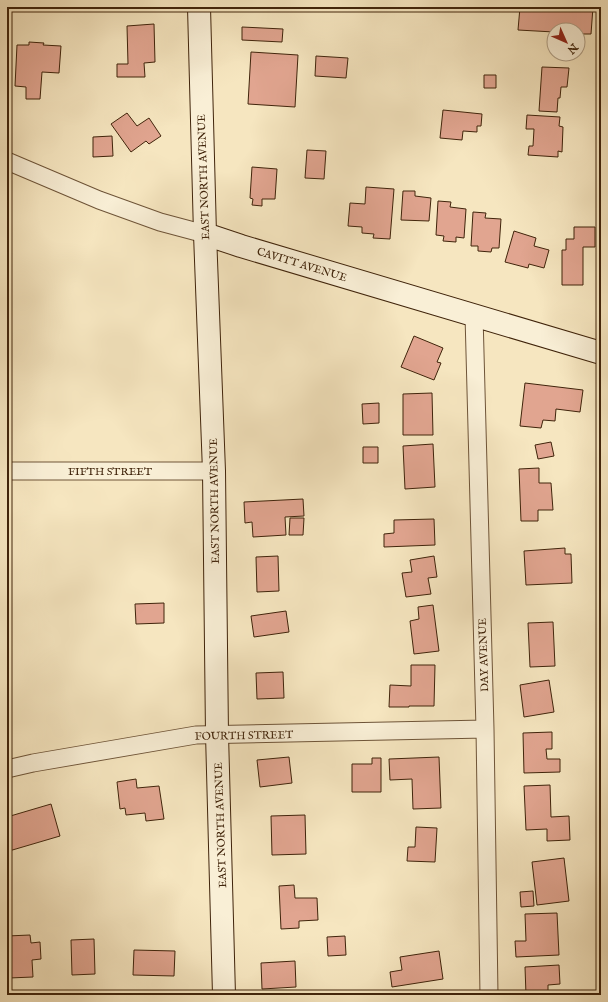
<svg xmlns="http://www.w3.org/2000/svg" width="608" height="1002" viewBox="0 0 608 1002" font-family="'IM FELL English',serif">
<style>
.building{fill:#e1a590;stroke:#40240b}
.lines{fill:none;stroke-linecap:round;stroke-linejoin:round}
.street-casing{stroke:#6e5438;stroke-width:19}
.secondary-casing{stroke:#40240b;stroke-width:24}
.street{stroke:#f9efd6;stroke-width:17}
.secondary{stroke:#f9efd6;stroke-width:22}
.labels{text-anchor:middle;stroke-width:3.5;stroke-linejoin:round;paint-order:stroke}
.street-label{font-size:11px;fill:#40240b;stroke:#f9efd6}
</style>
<rect width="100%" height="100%" fill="#f6e6c0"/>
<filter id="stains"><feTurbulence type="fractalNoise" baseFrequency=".005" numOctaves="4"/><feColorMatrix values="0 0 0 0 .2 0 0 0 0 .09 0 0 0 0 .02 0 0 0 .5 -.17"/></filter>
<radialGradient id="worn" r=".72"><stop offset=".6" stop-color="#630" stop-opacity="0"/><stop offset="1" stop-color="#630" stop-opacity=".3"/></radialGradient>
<path class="building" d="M520,7H593L591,34H578V30H554V32L518,30Z
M154,24L155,62L144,63L145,77H117V64H128L127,26Z
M242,27L283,29L282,42L242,40Z
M29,42L44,43L43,45L61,46L59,73L42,72L40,99H26V87L15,86L17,45H29Z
M251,52L298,55L295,107L248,104Z
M316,56L348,58L346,78L315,76Z
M542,67L569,68L567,87H561L560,98H558L557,112L539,111Z
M484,75H496V88H484Z
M443,110L482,114L481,126H477V132L463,131L462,140L440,138Z
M127,113L137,126L149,118L161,136L149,144L146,141L131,152L111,124Z
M527,115L560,117L559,126L563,127L562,152L558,151V157L528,155L529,146H533L534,129H526Z
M112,136L113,156L93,157V137Z
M307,150L326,151L324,179L305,178Z
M252,167L277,169L275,199H262V206L252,205L253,199L250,198Z
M366,187L394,189L390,239L373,238L374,234L362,233V227L348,226L350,203L365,204Z
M403,191H415V196L431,198L429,221L401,220Z
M438,201L451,202L450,207L466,209L464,238L456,237V242L443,241L444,236L436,235Z
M473,212L486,213L485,218L501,219L499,248H492L491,252L478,251V246H471Z
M574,227H595V247H583V285H562V250H566V239H574Z
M514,231L536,238L534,246L549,250L544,268L529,264L528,268L505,262Z
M414,336L443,348L437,362L441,363L434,380L401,367Z
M525,383L583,390L580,412L556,409L555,421L543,420L541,428L520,426Z
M432,393L433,435H403V394Z
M379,403V423L363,424L362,404Z
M551,442L554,456L538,459L535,445Z
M433,444L435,487L405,489L403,446Z
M363,447H378V463H363Z
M539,468V483H551L553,510H538V521H521L519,469Z
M303,499L304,516L285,517L286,535L253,537L252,522L245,523L244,502Z
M290,518H304L303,535H289Z
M434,519L435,545L384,547V534L394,533V520Z
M565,548V554H571L572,583L526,585L524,551Z
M278,556L279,591L257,592L256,557Z
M434,556L437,577L428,578L431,594L406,597L402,573L412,572L410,560Z
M164,603V623L136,624L135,604Z
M433,605L439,651L414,654L410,621L419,619L418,607Z
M286,611L289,632L254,637L251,616Z
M553,622L555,666L530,667L528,623Z
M411,665H435L434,706H409V707H389L390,685L411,686Z
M283,672L284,698L257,699L256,673Z
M549,680L554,712L524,717L520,685Z
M552,732V749H546L547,759H560V772L524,773L523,733Z
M289,757L292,783L260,787L257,760Z
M439,757L441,808L413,809L412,779L390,780L389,759Z
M372,758H381V792H352V764H372Z
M136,779L137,788L159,786L164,819L146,821L145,813L126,815L125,808L120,809L117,782Z
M550,785L551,817L569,816L570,840L547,841V829L526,830L524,786Z
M51,804L60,836L9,851L7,843V817Z
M305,815L306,854L272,855L271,816Z
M416,827L437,828L435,862L407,861L408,847H415Z
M564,858L569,901L537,905L532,862Z
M294,885L295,898H317L318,920L299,921V928L281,929L279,886Z
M533,891L534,906L521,907L520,892Z
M557,913L559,955L516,957L515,941H526L525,914Z
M30,935L31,943L40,942L41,959L32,960L33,977L9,978L7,936Z
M345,936L346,955L328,956L327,937Z
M94,939L95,974L72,975L71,940Z
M134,950L175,951L174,976L133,975Z
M439,951L443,979L392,987L390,972L402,970L400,957Z
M295,961L296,987L262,989L261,963Z
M559,965L560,984L548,985V994L556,993V995H526L525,967Z"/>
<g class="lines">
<g class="street-casing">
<path id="street" d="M7,161L99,200L160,222L205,234
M474,315L485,729L489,995
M7,471H214
M7,769L33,763L196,735L485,729"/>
</g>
<g class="secondary-casing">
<path id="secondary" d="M199,7L205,234L214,471L217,734L224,995
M205,234L241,246L601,353"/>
</g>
<use href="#street" class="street"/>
<use href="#secondary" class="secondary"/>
</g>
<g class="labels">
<g class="street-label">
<text transform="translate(203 177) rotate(-92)" y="4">EAST NORTH AVENUE</text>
<text transform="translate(302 264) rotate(17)" y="4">CAVITT AVENUE</text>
<text x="110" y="475">FIFTH STREET</text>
<text transform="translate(214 501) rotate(-91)" y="4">EAST NORTH AVENUE</text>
<text transform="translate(483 655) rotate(-92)" y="4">DAY AVENUE</text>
<text transform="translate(244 735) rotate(-1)" y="4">FOURTH STREET</text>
<text transform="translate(220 825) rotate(-92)" y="4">EAST NORTH AVENUE</text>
</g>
</g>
<rect width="608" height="1002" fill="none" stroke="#f6e6c0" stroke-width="24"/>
<rect x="8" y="8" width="592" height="986" fill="none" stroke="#40240b" stroke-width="2"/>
<rect x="12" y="12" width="584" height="978" fill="none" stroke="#40240b"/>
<g transform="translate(566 42) rotate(135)"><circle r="19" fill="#f9efd6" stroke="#af9e85"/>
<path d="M0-3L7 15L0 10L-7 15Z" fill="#8f2418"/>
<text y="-6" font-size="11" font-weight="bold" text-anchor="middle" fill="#40240b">N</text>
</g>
<rect width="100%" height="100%" filter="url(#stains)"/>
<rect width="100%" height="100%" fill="url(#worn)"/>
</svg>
